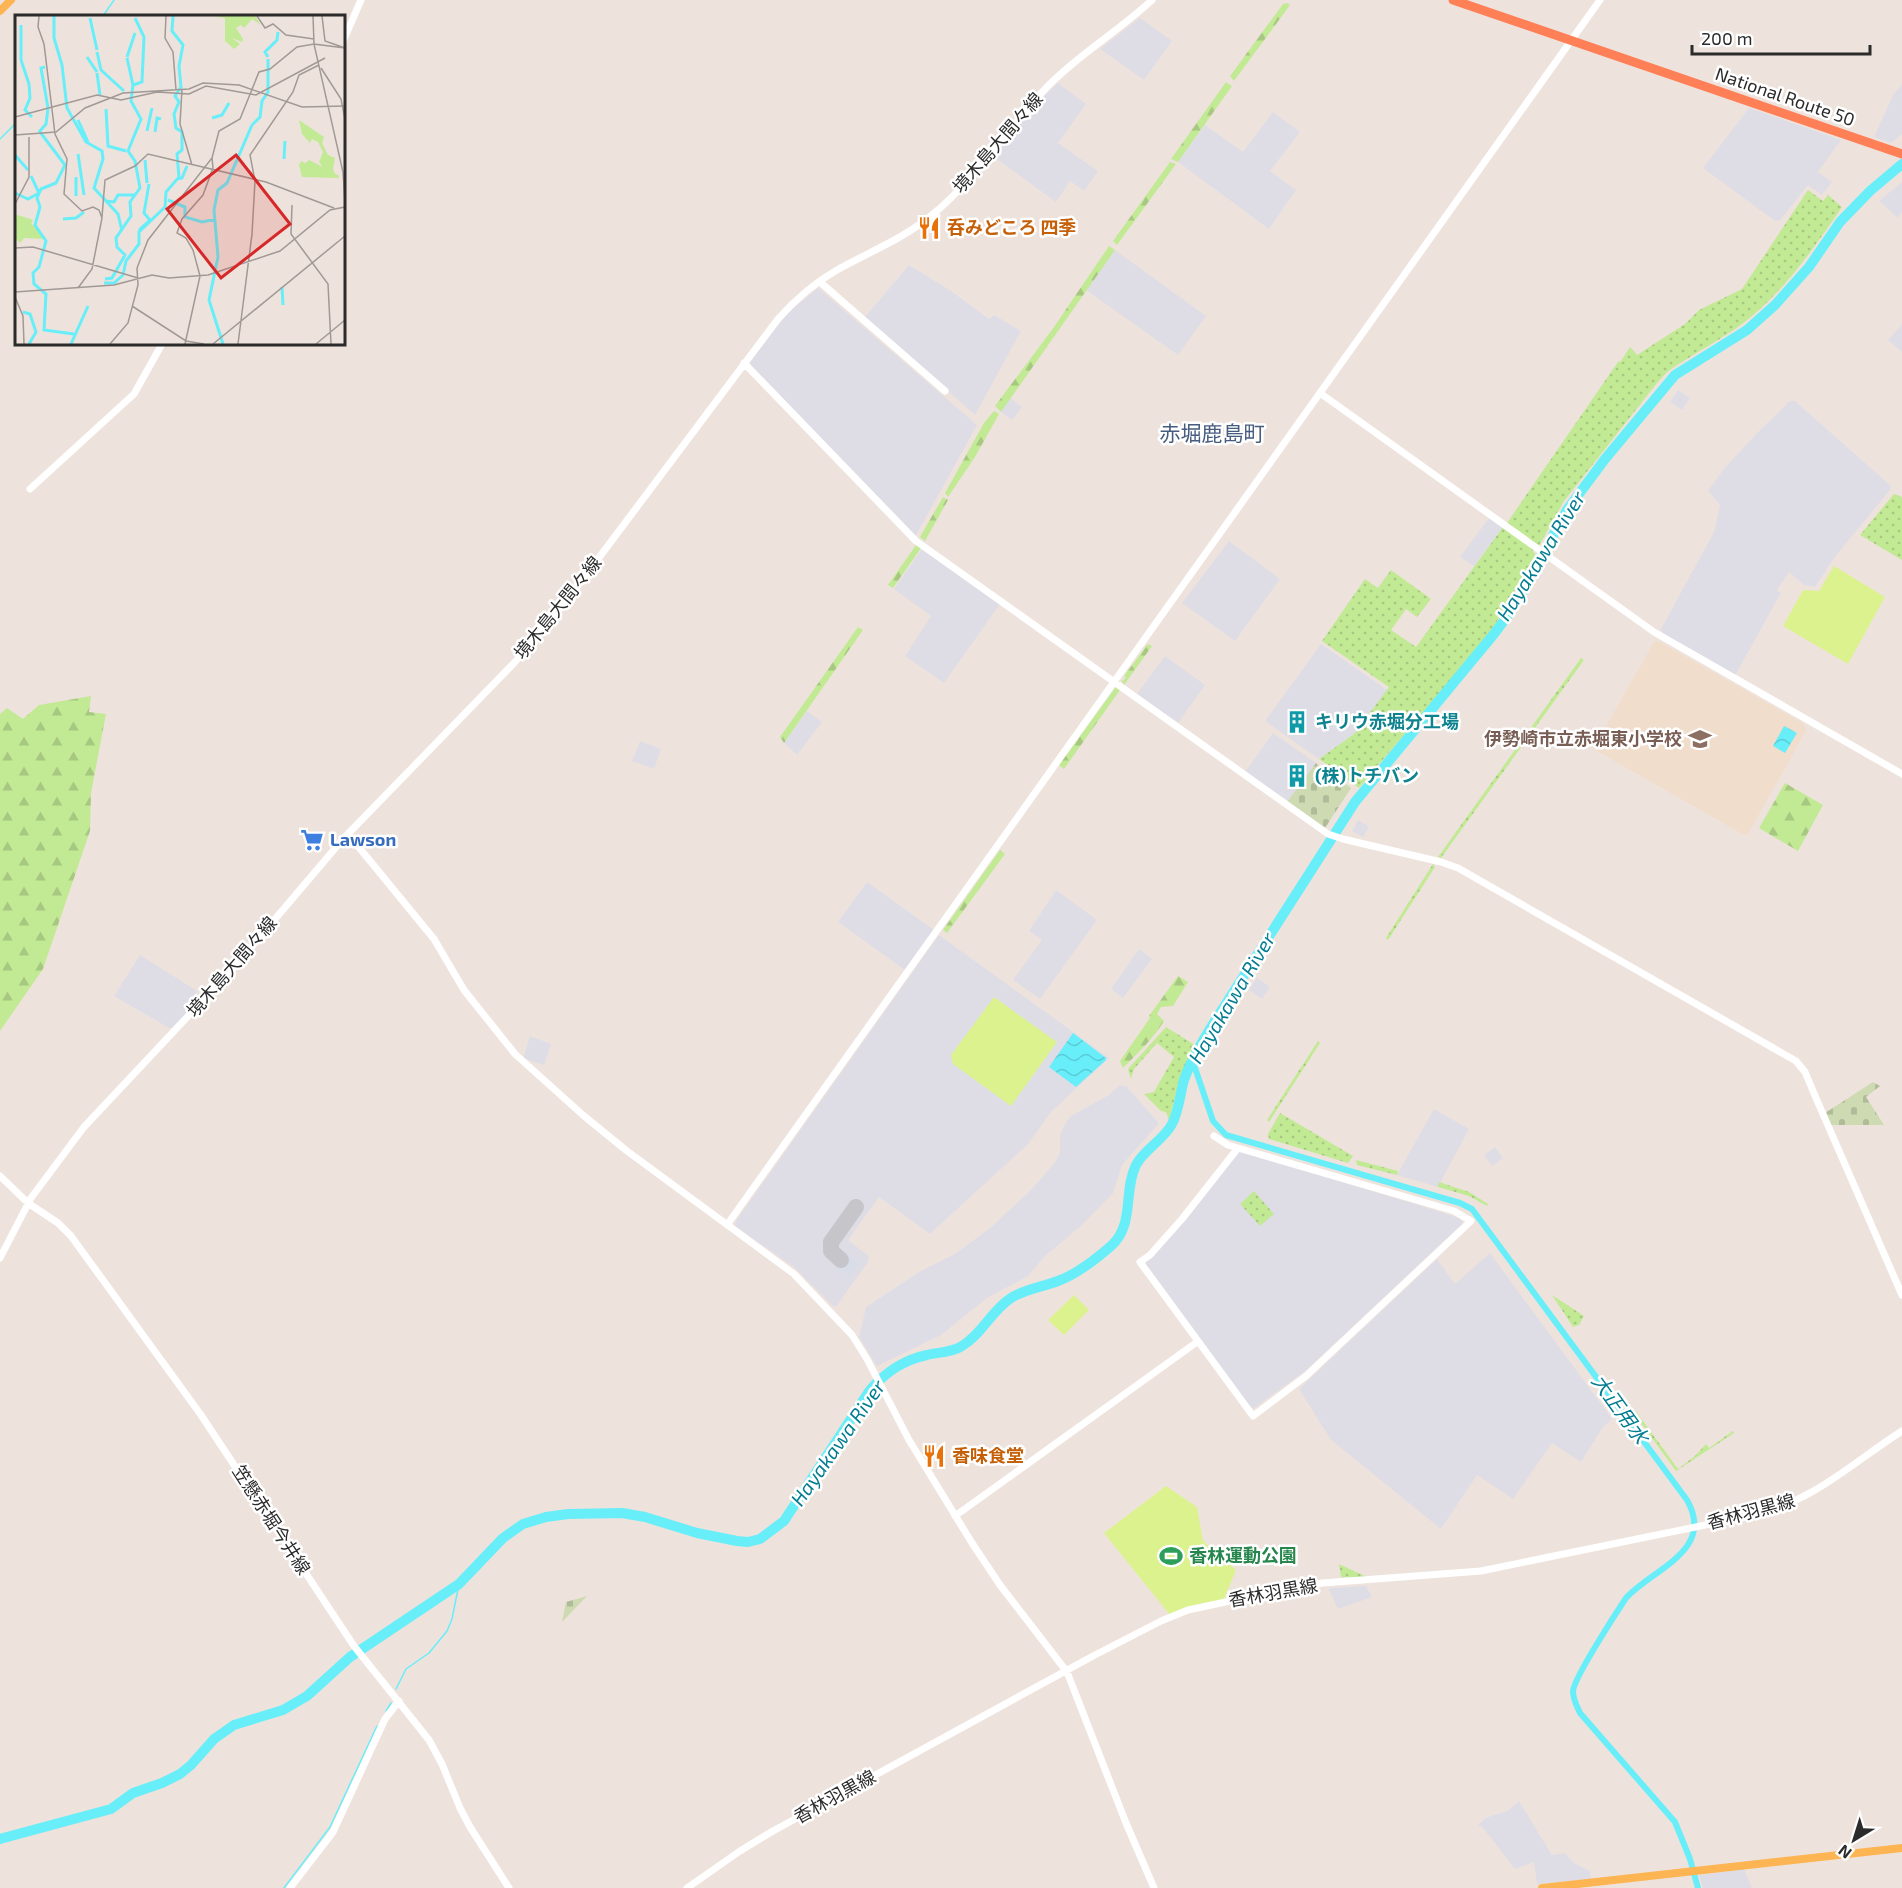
<svg xmlns="http://www.w3.org/2000/svg" width="1902" height="1888" viewBox="0 0 1902 1888" font-family="'Exo 2','Noto Sans JP',sans-serif">
<style>
.industrial{fill:#dedde6}
.education{fill:#f1ddcb}
.airport{fill:#d8dde7}
.green{fill:url(#green-dots)}
.forest{fill:url(#forest-firs)}
.cemetery{fill:url(#cemetery-stones)}
.pitch{fill:#dbf28f}
.water{fill:url(#water-waves)}
.lines{fill:none;stroke-linecap:round;stroke-linejoin:round}
.stream{stroke:#67eef9;stroke-width:1.5}
.canal{stroke:#67eef9;stroke-width:6}
.river{stroke:#67eef9;stroke-width:10}
.taxiway{stroke:#c6c5ca;stroke-width:16}
.secondary{stroke:#fff;stroke-width:7}
.primary{stroke:#fdb553;stroke-width:8}
.highway{stroke:#ff7f57;stroke-width:9}
.labels{text-anchor:middle;stroke-width:5;stroke-linejoin:round;paint-order:stroke}
.street-label{font-size:18px;fill:#2b2b2b;stroke:#fff}
.food-label{font-size:18px;font-weight:bold;fill:#c56008;stroke:#fff;text-anchor:start}
.culture-label{font-size:18px;font-weight:bold;fill:#0d838f;stroke:#fff;text-anchor:start}
.education-label{font-size:18px;font-weight:bold;fill:#785e54;stroke:#fff;text-anchor:end}
.shop-label{font-size:18px;font-weight:bold;fill:#366cbe;stroke:#fff;text-anchor:start}
.leisure-label{font-size:18px;font-weight:bold;fill:#27864d;stroke:#fff;text-anchor:start}
.water-label{font-size:20px;font-style:italic;fill:#047d92;stroke:#fff}
.quarter-label{font-size:21px;fill:#475d80;stroke:#fff}
.inset-river{fill:none;stroke:#67eef9;stroke-width:3}
.inset-road{fill:none;stroke:#a09995;stroke-width:1.5}
.view{fill:#d62828;fill-opacity:0.15;stroke:#d62828;stroke-width:3}
.inset-edge{fill:none;stroke:#2b2b2b;stroke-width:3}
</style>
<defs>
<pattern id="green-dots" width="8" height="8" patternUnits="userSpaceOnUse" patternTransform="scale(1.5)"><rect width="8" height="8" fill="#c2e994"/><path d="M2 2h.1M6 6h.1" fill="none" stroke="#a7c880" stroke-width="1.8" stroke-linecap="round"/></pattern>
<pattern id="forest-firs" width="22" height="20" patternUnits="userSpaceOnUse" patternTransform="scale(1.5)"><rect width="22" height="20" fill="#c2e994"/><path d="M5 1l3.5 6h-7zM16 11l3.5 6h-7z" fill="#a7c880"/></pattern>
<pattern id="cemetery-stones" width="16" height="16" patternUnits="userSpaceOnUse" patternTransform="scale(1.5)"><rect width="16" height="16" fill="#cddab2"/><path d="M2 7V4a2 2 0 0 1 4 0v3zM10 15v-3a2 2 0 0 1 4 0v3z" fill="#b0bb99"/></pattern>
<pattern id="water-waves" width="16" height="10" patternUnits="userSpaceOnUse" patternTransform="scale(1.5)"><rect width="16" height="10" fill="#67eef9"/><path d="M0 5q4-4 8 0t8 0" fill="none" stroke="#5accd6"/></pattern>
</defs>
<rect width="100%" height="100%" fill="#eee3dc"/>
<path class="industrial" d="M1140,18L1172,41L1144,80L1100,49Z
M1058,83L1086,104L1058,143L1098,171L1084,191L1070,181L1056,202L994,157V154L1031,109Z
M1902,84V134L1891,143L1874,137L1893,95Z
M1749,108L1841,140L1818,172L1832,182L1822,195L1808,185L1780,220L1775,221L1703,168Z
M1273,112L1300,132L1270,171L1296,190L1269,229L1178,162L1205,125L1243,152Z
M1902,182V212L1898,218L1879,201Z
M1115,250L1206,316L1178,355L1086,290Z
M909,265L951,291L989,319L994,315L1021,331L975,415L865,317Z
M818,288L977,425L915,537L748,362L790,311Z
M1902,324V352L1888,340Z
M1678,390L1690,398L1682,410L1670,402Z
M1010,398L1022,407L1012,420L1001,412Z
M1790,401H1795L1891,486L1890,490L1834,558L1815,587L1804,585L1789,572L1777,590L1781,593L1736,674H1732L1662,633L1661,629L1714,532L1720,505L1708,491L1723,470L1756,434Z
M1489,518L1503,527L1474,566L1460,557Z
M1229,541L1280,579L1235,641L1182,603Z
M922,549L1000,604L944,683L905,656L931,616L894,589Z
M1321,644L1387,690L1354,734L1319,759L1265,721Z
M1165,656L1205,685L1178,723L1137,694Z
M807,711L822,722L797,755L784,743Z
M1273,733L1316,763L1287,802L1245,772Z
M640,741L661,749L654,769L632,761Z
M1358,820L1369,827L1363,837L1352,831Z
M867,882L934,930L905,970L838,922Z
M1056,890L1097,920L1040,999L1013,980L1042,940L1029,931Z
M939,935L1109,1058L1051,1112L1028,1144L930,1234L879,1197L849,1239V1241L869,1256L868,1262L836,1307L833,1306L794,1267L735,1226L736,1221Z
M1139,949L1152,959L1123,998L1111,989Z
M140,955L197,991L195,995L200,998L173,1028H169L114,996Z
M1257,978L1270,987L1262,999L1249,990Z
M530,1036L551,1044L544,1065L523,1058Z
M1120,1085L1126,1086L1159,1123L1122,1165L1113,1193L1081,1226L1046,1255L1028,1276L987,1298L941,1335L877,1366L859,1337L866,1307L919,1272L955,1254L990,1228L1032,1189L1056,1161L1060,1152V1135L1065,1124L1071,1116L1109,1095Z
M1434,1109L1469,1129L1438,1187L1397,1175Z
M1495,1147L1503,1158L1492,1166L1484,1155Z
M1239,1151L1415,1204L1459,1218L1463,1223L1305,1371L1254,1408L1250,1407L1146,1266V1262L1187,1218Z
M1490,1253L1612,1419L1603,1427L1581,1462L1552,1443L1513,1499L1477,1475L1441,1529L1331,1440L1299,1389L1437,1259L1455,1284Z
M1366,1586L1372,1597L1338,1609L1329,1590L1330,1588Z
M1519,1801L1552,1855L1565,1853L1574,1863L1590,1871L1591,1879L1537,1884L1534,1862L1515,1869L1483,1828L1478,1825L1485,1818L1507,1811Z
M1744,1869L1752,1888H1703L1699,1875Z"/>
<path class="education" d="M1658,641L1804,724L1806,731L1748,834L1744,835L1595,750L1594,747L1654,642Z"/>
<path class="airport" d="M846,1252L860,1262L849,1277L835,1267Z"/>
<path class="green" d="M1808,190L1823,201L1828,195L1842,207C1816,245 1788,286 1752,316C1726,338 1695,352 1667,372L1657,383L1564,501L1539,546L1534,542L1533,552L1536,554L1490,633L1359,788L1319,759L1354,734L1389,687L1322,641L1365,579L1378,588L1391,570L1431,599L1417,617L1406,609L1391,630L1416,647L1503,527L1532,540L1507,523L1618,362L1621,361L1630,347L1637,355L1685,324L1699,310L1742,289Z
M1894,494L1902,497V560L1860,535Z
M1581,658L1584,660L1441,858L1438,857Z
M1433,864L1435,867L1388,940L1386,938Z
M1166,1027L1195,1045L1180,1078L1169,1120L1166,1112L1161,1111L1144,1094L1154,1092L1174,1057L1157,1043L1134,1069L1131,1079L1128,1069Z
M1318,1041L1320,1043L1269,1122L1267,1120Z
M1280,1113L1353,1156L1348,1163L1269,1139L1268,1134Z
M1356,1160L1398,1171L1397,1175L1357,1165Z
M1439,1182L1469,1192L1488,1204L1487,1206L1469,1196L1438,1187Z
M1254,1191L1274,1214L1260,1226L1240,1204Z
M1552,1295L1584,1316L1579,1325L1573,1327Z
M1635,1410L1678,1469L1695,1456L1706,1444L1709,1448L1733,1431L1734,1433L1676,1471L1633,1412Z
M1339,1564L1367,1577H1341Z"/>
<path class="forest" d="M1287,3L1290,5L1234,81L1230,76L1283,4Z
M1226,82L1232,86L1178,162L1171,159Z
M1170,162L1176,164L1117,245L1113,241Z
M1109,246L1115,250L1001,412L995,406L1054,327Z
M994,411L999,414L975,457L948,497L945,493L984,423Z
M943,497L948,500L925,541L920,537Z
M916,545L921,548L893,588L888,585Z
M858,627L863,630L784,743L780,737Z
M1148,644L1152,646L1124,685L1121,680L1123,681L1126,677L1124,676Z
M1116,687L1120,690L1064,769L1059,765Z
M91,696L89,712L106,714L91,793L90,831L43,969L0,1031V714L7,708L23,719L39,705Z
M1785,783L1823,805L1798,851L1759,828Z
M1000,850L1005,854L947,933L943,930Z
M1178,976L1188,982L1173,1006L1161,1007L1157,1014L1164,1021C1153,1039 1138,1053 1123,1068L1120,1061L1150,1018L1149,1016Z"/>
<path class="cemetery" d="M1316,763L1351,788L1325,828L1287,802Z
M1873,1082L1880,1086L1866,1097L1884,1125H1830L1825,1113Z
M587,1596L562,1622L566,1602Z"/>
<path class="pitch" d="M1834,566L1885,597L1848,664L1783,626L1803,590L1819,591Z
M994,997L1057,1042L1011,1106L953,1064L951,1055Z
M1074,1295L1089,1310L1064,1335L1048,1320Z
M1166,1486L1197,1507L1203,1541L1236,1570L1224,1599L1170,1615L1104,1533Z"/>
<path class="water" d="M1784,726L1797,733L1785,753L1773,746Z
M1073,1033L1106,1058V1060L1076,1087L1049,1067Z"/>
<g class="lines">
<path class="stream" d="M103,16L114,0
M0,139L16,123
M396,1689L406,1669L429,1653L447,1631L452,1619L459,1584
M386,1711L391,1703
M284,1888L330,1827L377,1726"/>
<path class="canal" d="M1193,1062L1213,1121L1226,1135L1460,1203L1472,1209L1687,1500C1716,1551 1652,1569 1626,1598C1616,1613 1574,1678 1573,1691C1573,1700 1577,1706 1580,1713L1675,1822L1690,1859L1698,1888"/>
<path class="river" d="M0,1839L111,1809L133,1793L162,1783L180,1774L191,1765L214,1739L234,1725L283,1710L307,1696L350,1657L459,1584L503,1538L523,1524L546,1517L568,1514L622,1513L645,1517L697,1533L737,1541L748,1542L760,1539L784,1521L870,1390C886,1372 903,1360 927,1355C939,1352 951,1353 962,1346C982,1334 991,1311 1011,1298C1025,1289 1042,1287 1058,1281C1077,1274 1095,1260 1111,1246C1135,1225 1123,1191 1136,1165C1144,1149 1163,1141 1172,1124C1179,1111 1180,1094 1184,1080C1191,1060 1202,1042 1213,1024L1355,802L1494,634L1514,607L1567,510L1605,459L1675,375L1747,330L1775,305L1809,267L1840,222L1870,191L1902,164"/>
<path class="taxiway" d="M841,1260L831,1251V1242L834,1238L856,1207"/>
<path class="secondary" d="M344,39L361,0
M820,282L945,391
M744,363L916,541L1328,834L1343,839L1441,862L1458,868L1796,1061L1805,1072L1816,1098L1902,1295
M1320,393L1654,632L1902,774
M30,489L134,394L162,344
M348,834L434,939L464,990L515,1054L584,1116L627,1151L794,1274L852,1335L867,1359L909,1440L972,1543L1000,1585L1067,1672L1126,1823L1154,1888
M1214,1136L1228,1145L1238,1148
M1238,1148L1454,1211L1471,1221L1306,1376L1253,1416L1140,1262L1150,1255L1182,1219Z
M0,1176L28,1203L58,1223L71,1236L201,1415L354,1646L429,1740L442,1764L460,1808L470,1827L509,1888
M727,1225L1600,0
M0,1258L31,1198L84,1127L237,964L343,839L514,663L544,629L592,567L778,319C795,300 814,283 837,270C869,252 903,239 932,215C976,179 1008,128 1047,87C1079,54 1119,31 1152,0
M955,1516L1197,1342
M290,1888L333,1832L385,1719L399,1701
M687,1888L740,1851L773,1831L1093,1656L1161,1621L1188,1610L1286,1589L1323,1583L1481,1571L1759,1514C1819,1497 1852,1463 1902,1431"/>
<path class="primary" d="M0,11L11,0
M1542,1888L1902,1848"/>
<path class="highway" d="M1453,0L1902,154"/>
</g>
<defs>
<g id="restaurant-bare" transform="scale(1.8)"><path d="M-5-6h1v4h1v-4h1v4h1v-4h1v5L-1.5 .5V6h-2V.5L-5-1ZM5-6V6H3V1.5H1.5Q1.5-4 5-6Z" fill="#e8710a" stroke="#fff" stroke-width="2.5" paint-order="stroke"/></g>
<g id="building-bare" transform="scale(1.8)"><path d="M-4-6H4V6H1V3H-1V6H-4ZM-2.5-4.3h1.7v1.8h-1.7ZM.8-4.3h1.7v1.8H.8ZM-2.5-1h1.7V.8h-1.7ZM.8-1h1.7V.8H.8Z" fill="#0f9aa8" stroke="#fff" stroke-width="2.5" paint-order="stroke"/></g>
<g id="school-bare" transform="scale(1.8)"><path d="M0-5L7-2L0 1L-7-2ZM-4 1L0 2.5L4 1V4Q0 6-4 4Z" fill="#8d6e63" stroke="#fff" stroke-width="2.5" paint-order="stroke"/></g>
<g id="supermarket-bare" transform="scale(1.8)"><path d="M-6-5.5h2.5l.6 2H6L4.5 2H-2.5L-4.4-4H-6ZM-1.5 3.2a1.3 1.3 0 1 0 .1 0ZM3 3.2a1.3 1.3 0 1 0 .1 0Z" fill="#3f7fe0" stroke="#fff" stroke-width="2.5" paint-order="stroke"/></g>
<g id="stadium-bare" transform="scale(1.8)"><path d="M0-5a6.5 5 0 1 0 0 10a6.5 5 0 1 0 0-10ZM-3.5-1.8h7v3.6h-7Z" fill="#2e9e5b" stroke="#fff" stroke-width="2.5" paint-order="stroke"/></g>
</defs>
<g fill-rule="evenodd">
<use href="#restaurant-bare" x="929" y="228"/>
<use href="#building-bare" x="1297" y="722"/>
<use href="#school-bare" x="1700" y="739"/>
<use href="#building-bare" x="1297" y="776"/>
<use href="#supermarket-bare" x="312" y="840"/>
<use href="#restaurant-bare" x="934" y="1456"/>
<use href="#stadium-bare" x="1171" y="1556"/>
</g>
<g class="labels">
<g class="street-label">
<text transform="translate(1785 97) rotate(19)" y="6">National Route 50</text>
<text transform="translate(998 143) rotate(-49)" y="6">境木島大間々線</text>
<text transform="translate(558 608) rotate(-51)" y="6">境木島大間々線</text>
<text transform="translate(232 967) rotate(-49)" y="6">境木島大間々線</text>
<text transform="translate(1751 1512) rotate(-15)" y="6">香林羽黒線</text>
<text transform="translate(271 1520) rotate(57)" y="6">笠懸赤堀今井線</text>
<text transform="translate(1273 1593) rotate(-10)" y="6">香林羽黒線</text>
<text transform="translate(835 1797) rotate(-29)" y="6">香林羽黒線</text>
</g>
<g class="food-label">
<text x="947" y="234">呑みどころ 四季</text>
<text x="952" y="1462">香味食堂</text>
</g>
<g class="culture-label">
<text x="1315" y="728">キリウ赤堀分工場</text>
<text x="1315" y="782">(株)トチバン</text>
</g>
<g class="education-label">
<text x="1682" y="745">伊勢崎市立赤堀東小学校</text>
</g>
<g class="shop-label">
<text x="330" y="846">Lawson</text>
</g>
<g class="leisure-label">
<text x="1189" y="1562">香林運動公園</text>
</g>
<g class="water-label">
<text transform="translate(1541 556) rotate(-58)" y="7">Hayakawa River</text>
<text transform="translate(1232 998) rotate(-59)" y="7">Hayakawa River</text>
<text transform="translate(1620 1409) rotate(54)" y="7">大正用水</text>
<text transform="translate(838 1443) rotate(-55)" y="7">Hayakawa River</text>
</g>
<g class="quarter-label">
<text x="1212" y="441">赤堀鹿島町</text>
</g>
</g>
<g transform="translate(15 15)">
<rect width="330" height="330" fill="#eee3dc"/>
<path d="M3,200L18,205L16,209L23,213L30,224L9,223L5,228L0,223V201Z" fill="#c2e994"/>
<path d="M203,1H240L246,10L237,4L229,13L226,10L221,13L228,24L227,27L217,23L225,29L219,34L210,26V3L203,2L200,7ZM284,105L309,122L307,128L313,140L320,143L318,154L320,159L323,160L324,163L287,162L284,150L286,146L290,148L287,151L294,145L308,152L304,147L308,137L303,127L297,124L295,128L287,119Z" fill="#c2e994"/>
<path class="inset-river" d="M39,1V23L47,50L52,93L71,127L87,136L88,144L79,173L103,199L107,216M75,3L82,35M82,37L86,55L109,76M72,42L82,57M112,42L120,18M253,42L250,37L262,25L263,17M112,43L118,70L127,67L129,22L120,3M6,45L14,69L15,83L10,95L17,102M6,45V10M30,52L26,53L33,93M82,58L85,80M91,94L93,131L111,136M197,103L207,100L214,88M63,105L73,127M237,110L245,102L247,86L253,77V44M132,116L137,93M24,117L31,109L33,94M25,117L50,150L41,168L26,174L22,183L25,192L20,210L31,226L24,252L18,258L19,269L31,279L29,315L59,319M140,117L142,103L146,104M63,139L69,180M0,140L13,155M269,144L270,126M130,145L132,168M16,161L24,178M61,162V181M162,164L167,163L172,151M0,178L13,184L24,178M153,185L170,192V202L187,207L201,204M91,186L99,187L103,180H120M48,204L61,203L69,197M124,215L135,205L129,198L134,169M90,264L97,263L110,240L102,232L101,223L116,201L115,187L125,173L120,146L113,136L126,104L116,86L118,70M89,268H99L108,260L111,246L124,229V217L150,192L151,177L164,162L162,139L167,135V117L161,113L159,99L164,87L160,81L166,72L164,51L168,30L157,16L158,1M267,272L268,290M8,297L15,299L21,317L14,329M56,329L73,291M208,329L194,285L203,242L199,195L203,175L212,168L237,110"/>
<path class="inset-road" d="M24,1L23,12L29,29L40,119L52,144L49,179L67,196L78,192L84,195L87,203L77,254L63,273M151,1L150,23L158,37L161,75M242,1L250,13L258,9L271,20L299,24M298,1L299,29L330,33M307,1L310,26L330,33M306,53L326,84L330,104M167,74L165,109L177,150M0,102L82,80L106,85L142,77L174,79L191,71L241,80L310,43M0,120L41,117L70,93L108,78L174,74L188,68L224,70L287,92L330,91M0,189L14,162V122M277,190L276,219L313,269L316,329M87,202L90,165L120,151L133,139L251,167L319,193M0,233L18,232L123,263M0,277L99,270L137,260L154,263L193,260L265,236L315,195L330,192M0,282L8,301L9,329M117,291L171,326L189,329M95,329L113,308L123,270L122,253L133,225L197,143L204,116L225,104L244,57L255,54L282,32L299,29L328,157L330,186M170,329L185,261L178,235L171,223L162,218L167,204L188,180L198,153L197,143M198,329L330,221M223,329L237,219L240,166L235,140L278,77L284,60L304,50M301,329L330,305"/>
<path class="view" d="M221,140L275,209L206,263L152,194Z"/>
<rect width="330" height="330" class="inset-edge"/>
</g>
<g transform="translate(1854 1840) rotate(218)" stroke="#ffffff" stroke-width="4.5" paint-order="stroke">
<path d="M0-4.5L10 22L0 15L-10 22Z" fill="#2b2b2b"/>
<text y="-9" font-size="16" font-weight="bold" text-anchor="middle" fill="#2b2b2b">N</text>
</g>
<path d="M1692 45v9h178v-9" fill="none" stroke="#2b2b2b" stroke-width="3"/>
<text x="1701" y="45" font-size="18" fill="#2b2b2b" stroke="#ffffff" stroke-width="4.5" paint-order="stroke">200 m</text>
</svg>
